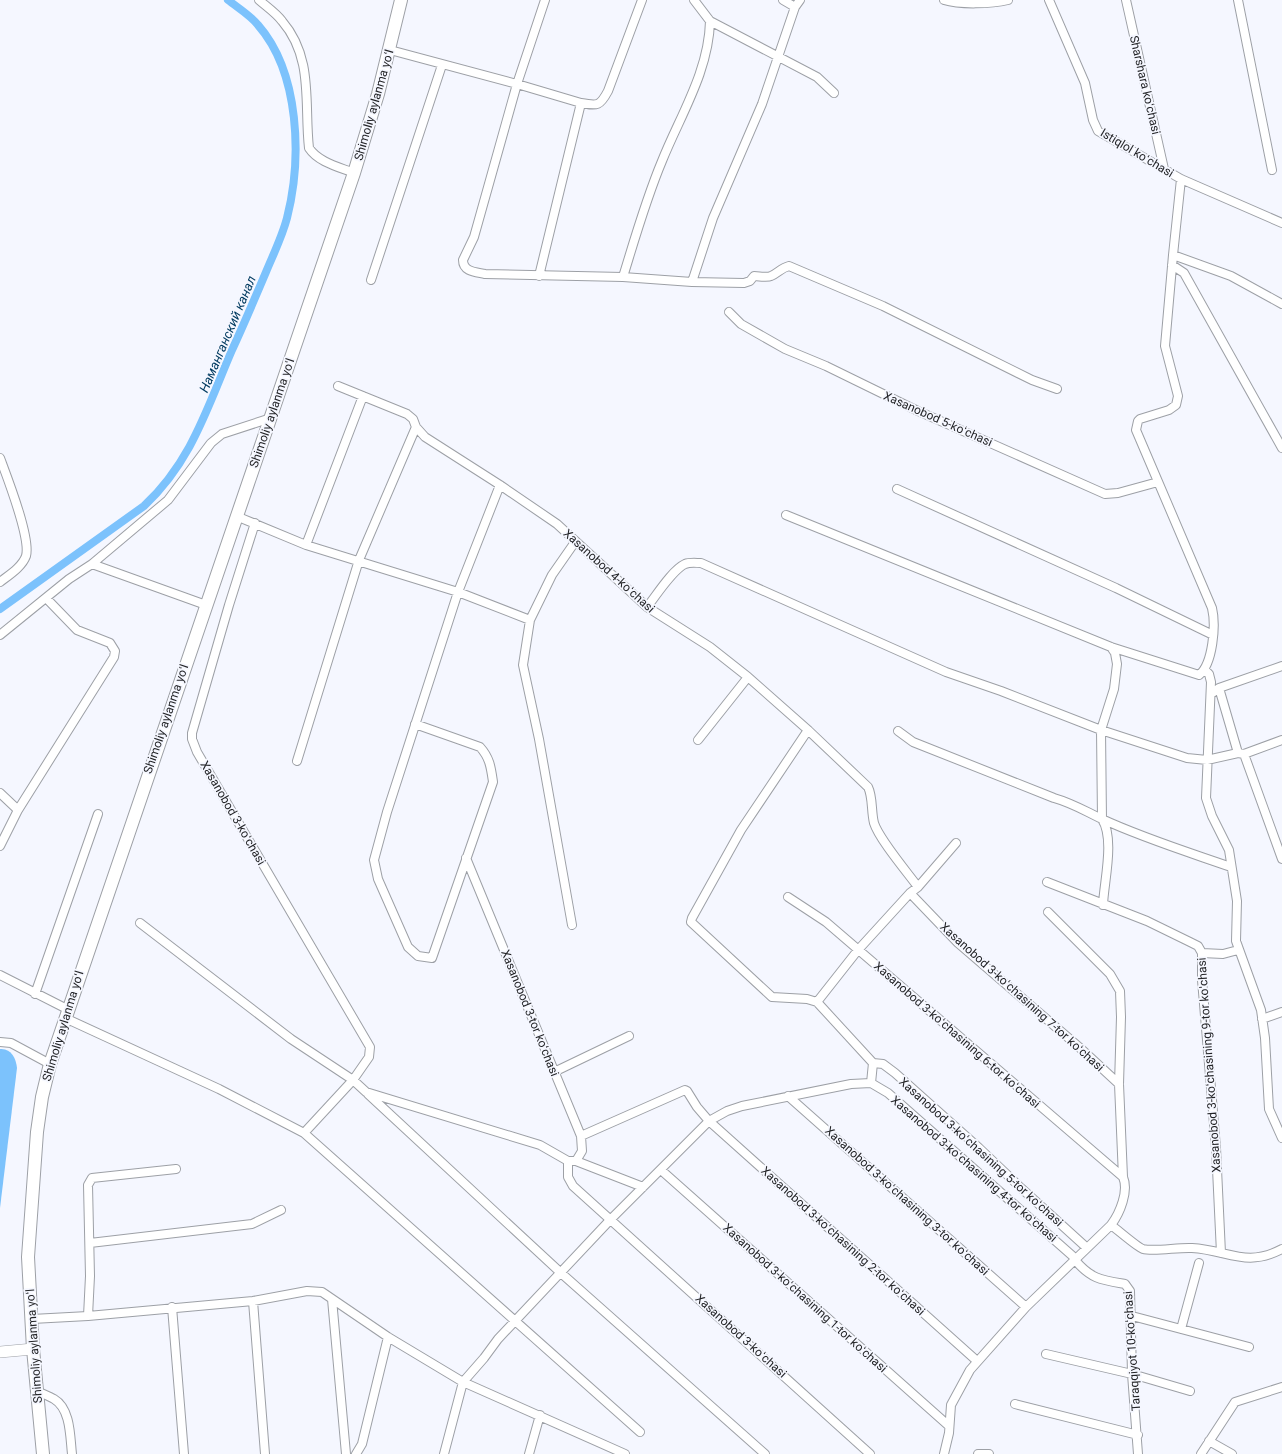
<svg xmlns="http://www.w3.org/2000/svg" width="1282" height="1454" viewBox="0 0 1282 1454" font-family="Roboto,sans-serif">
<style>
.water{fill:#7cc2fc}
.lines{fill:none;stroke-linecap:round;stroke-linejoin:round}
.canal{stroke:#7cc2fc;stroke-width:8}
.street-casing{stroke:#9da0a6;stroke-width:10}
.secondary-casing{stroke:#9da0a6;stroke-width:12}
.primary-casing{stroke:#9da0a6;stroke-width:14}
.street{stroke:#fff;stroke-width:8}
.secondary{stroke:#fff;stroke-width:11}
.primary{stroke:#fff;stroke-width:12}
.labels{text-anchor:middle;stroke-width:3.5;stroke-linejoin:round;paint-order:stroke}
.street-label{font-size:12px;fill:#232427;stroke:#f5f7ff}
.water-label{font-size:13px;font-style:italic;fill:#023b60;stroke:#f5f7ff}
</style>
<rect width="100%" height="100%" fill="#f5f7ff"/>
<path class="water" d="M0,1049C11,1048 16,1058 17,1068L0,1208Z"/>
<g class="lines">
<path class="canal" d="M0,609L144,506C192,461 207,408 232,350C244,324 255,298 266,272C273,255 282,237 287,218C302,159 300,73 258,25C250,15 238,8 228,0"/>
<g class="street-casing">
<path id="street" d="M259,0C267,7 276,13 282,21C314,58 304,104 309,148C318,162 339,167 354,173
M545,0L517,84L474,237L463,260C463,272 476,272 485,274L623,277L692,282L744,283L750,281L754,276C759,276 767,278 771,276C778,273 781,268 789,266L883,306L1032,380L1057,389
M694,0L710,21L817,77L834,93
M783,0L795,7L800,0
M944,0C960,5 991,4 1008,0
M1049,0L1085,83L1093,120L1098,131L1181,179L1282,223
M1126,0L1164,169
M1238,0L1272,170
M390,50L517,84L581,103L539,276
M581,103C598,106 600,106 608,91L642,0
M1181,179L1173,255L1231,276L1282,304
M1172,265L1184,273L1282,448
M623,277C635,238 646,199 662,161C680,116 709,71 710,21
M371,280L442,65
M692,282L713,218L762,104L795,7
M729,312L741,324L785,349L826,366L918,411L1105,494L1118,493L1158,482
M338,386L407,414L413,419L416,427L425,437L500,485L557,524L647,607L710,647L748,677L808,730L868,787C873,797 871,811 874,823C879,839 907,872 918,887
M0,458C7,477 31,538 26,556C22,567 9,575 0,582
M897,489L1116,588L1213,635
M786,515L1111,647L1199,675C1213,664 1216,625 1212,608L1136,430L1138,421L1140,419L1169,410L1176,405L1178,396L1165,346L1173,255
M236,516L306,545L363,396
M255,523L229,605L192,733V739L197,752L370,1047L369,1057L353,1080L304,1133
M306,545L458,592L530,620L552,575L575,542
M92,564L206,605
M647,607C656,596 672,570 685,564C690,562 696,563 701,563L946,672L1001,691L1101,730L1187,758L1207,760L1238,753L1244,754
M530,620L523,665L539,739L572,925
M0,635L69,579L92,564L168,500L211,443L222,434L271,418
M1205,670L1209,674L1211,682L1206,798L1212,816L1229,850L1237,901L1236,941L1261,1010L1265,1038L1269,1109L1282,1138
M1219,688L1238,753
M1211,694L1219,688L1282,666
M415,724L480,747C490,758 491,768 493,782L432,958L418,956L408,947L378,879L374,860L387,812L458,592L500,485
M808,730L741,830L692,918L691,922L772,997L807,999L817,1002L873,1063L871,1083
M898,731L913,742L1054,798C1072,803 1085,811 1102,819C1143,838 1188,852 1231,867
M698,740L748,677
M1282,740L1244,754L1282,859
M297,761L359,560L416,427
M0,793L18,810
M0,846L18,810L114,657L115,651L110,643L77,630L46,598
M466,858L581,1136L582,1151L576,1161H568
M1047,882L1147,921L1190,942L1198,946L1202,953V980L1216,1148L1221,1253
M910,893L958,943L1079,1047L1119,1084
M788,897L826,922L1123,1177
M1103,905C1104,881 1115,839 1102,819L1101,730L1114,689L1117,664L1115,653L1111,647
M140,923L291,1039L353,1080L366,1092L540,1145L568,1161V1177L573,1186L870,1454
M1202,953L1223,954L1238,950
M0,975L67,1009
M35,994L98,814
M817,1002L858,950L910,893L918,887L956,843
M65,1018L219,1089L304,1133L640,1432
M1262,1019L1282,1012
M0,1042L11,1043L50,1064
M873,1063L883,1064L895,1073L979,1148L1021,1188L1087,1248
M554,1072L629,1036
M368,1094L561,1273L765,1454
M788,1096L1026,1307
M581,1136L685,1090L687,1091L697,1107L709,1121L977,1361
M576,1161L643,1187
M661,1170L949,1426
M1111,1225C1118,1230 1137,1247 1143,1249C1154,1252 1179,1247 1192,1248C1228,1250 1246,1268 1282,1249
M90,1243L252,1224L281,1210
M1075,1260C1091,1279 1101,1280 1125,1284L1130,1291L1132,1374L1138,1454
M332,1299L346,1454
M253,1301L265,1454
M172,1307L184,1454
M88,1316L90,1276L88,1185L92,1178L176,1169
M1132,1316L1249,1347
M32,1319L88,1316L253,1301L307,1291L322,1292L388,1337L463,1382L625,1454
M1181,1329L1199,1263
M1046,1354L1132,1374L1190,1391
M37,1391C43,1394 49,1396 54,1399C71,1409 70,1437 72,1454
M1015,1404L1138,1435
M1209,1441L1232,1454
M356,1454L362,1444L388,1337
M444,1454L463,1382L484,1358L498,1339L611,1219L709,1121L727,1111L742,1106L851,1084L871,1083L888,1093L1076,1259
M529,1454L540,1415
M944,1454L949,1433L951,1405L970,1370L1026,1307L1111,1225C1120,1213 1129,1191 1123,1177L1119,1084L1121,1017L1120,991L1110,974L1048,912
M978,1454H989
M1201,1454L1235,1402L1282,1387"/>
</g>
<g class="secondary-casing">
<path id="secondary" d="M0,1352L33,1349"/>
</g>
<g class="primary-casing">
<path id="primary" d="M43,1454L33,1349L28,1257L37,1132L42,1097L50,1064L354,173L378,94L401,0"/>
</g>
<use href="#street" class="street"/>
<use href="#secondary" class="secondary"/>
<use href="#primary" class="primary"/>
</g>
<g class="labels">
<g class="street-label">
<text transform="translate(1145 85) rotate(77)" y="4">Sharshara koʻchasi</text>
<text transform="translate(374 105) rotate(-74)" y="4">Shimoliy aylanma yoʻl</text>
<text transform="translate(1137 153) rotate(31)" y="4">Istiqlol koʻchasi</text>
<text transform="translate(272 413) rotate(-71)" y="4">Shimoliy aylanma yoʻl</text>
<text transform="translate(938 419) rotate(24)" y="4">Xasanobod 5-koʻchasi</text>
<text transform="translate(609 571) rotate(42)" y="4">Xasanobod 4-koʻchasi</text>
<text transform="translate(166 719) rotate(-71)" y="4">Shimoliy aylanma yoʻl</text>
<text transform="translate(233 813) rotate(60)" y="4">Xasanobod 3-koʻchasi</text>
<text transform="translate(1022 997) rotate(42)" y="4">Xasanobod 3-koʻchasining 7-tor koʻchasi</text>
<text transform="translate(530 1013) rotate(68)" y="4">Xasanobod 3-tor koʻchasi</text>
<text transform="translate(63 1026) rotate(-73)" y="4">Shimoliy aylanma yoʻl</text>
<text transform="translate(957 1035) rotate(41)" y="4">Xasanobod 3-koʻchasining 6-tor koʻchasi</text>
<text transform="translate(1209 1065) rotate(-94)" y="4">Xasanobod 3-koʻchasining 9-tor koʻchasi</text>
<text transform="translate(981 1152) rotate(42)" y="4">Xasanobod 3-koʻchasining 5-tor koʻchasi</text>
<text transform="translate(974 1169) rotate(41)" y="4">Xasanobod 3-koʻchasining 4-tor koʻchasi</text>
<text transform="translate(907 1201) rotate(42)" y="4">Xasanobod 3-koʻchasining 3-tor koʻchasi</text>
<text transform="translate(843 1241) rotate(42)" y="4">Xasanobod 3-koʻchasining 2-tor koʻchasi</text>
<text transform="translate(805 1298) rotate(42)" y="4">Xasanobod 3-koʻchasining 1-tor koʻchasi</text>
<text transform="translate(741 1336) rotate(42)" y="4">Xasanobod 3-koʻchasi</text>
<text transform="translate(34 1346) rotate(-94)" y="4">Shimoliy aylanma yoʻl</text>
<text transform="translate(1132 1351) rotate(-94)" y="4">Taraqqiyot 10-koʻchasi</text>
</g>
<g class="water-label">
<text transform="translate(227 334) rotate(-67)" y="5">Наманганский канал</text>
</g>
</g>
</svg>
